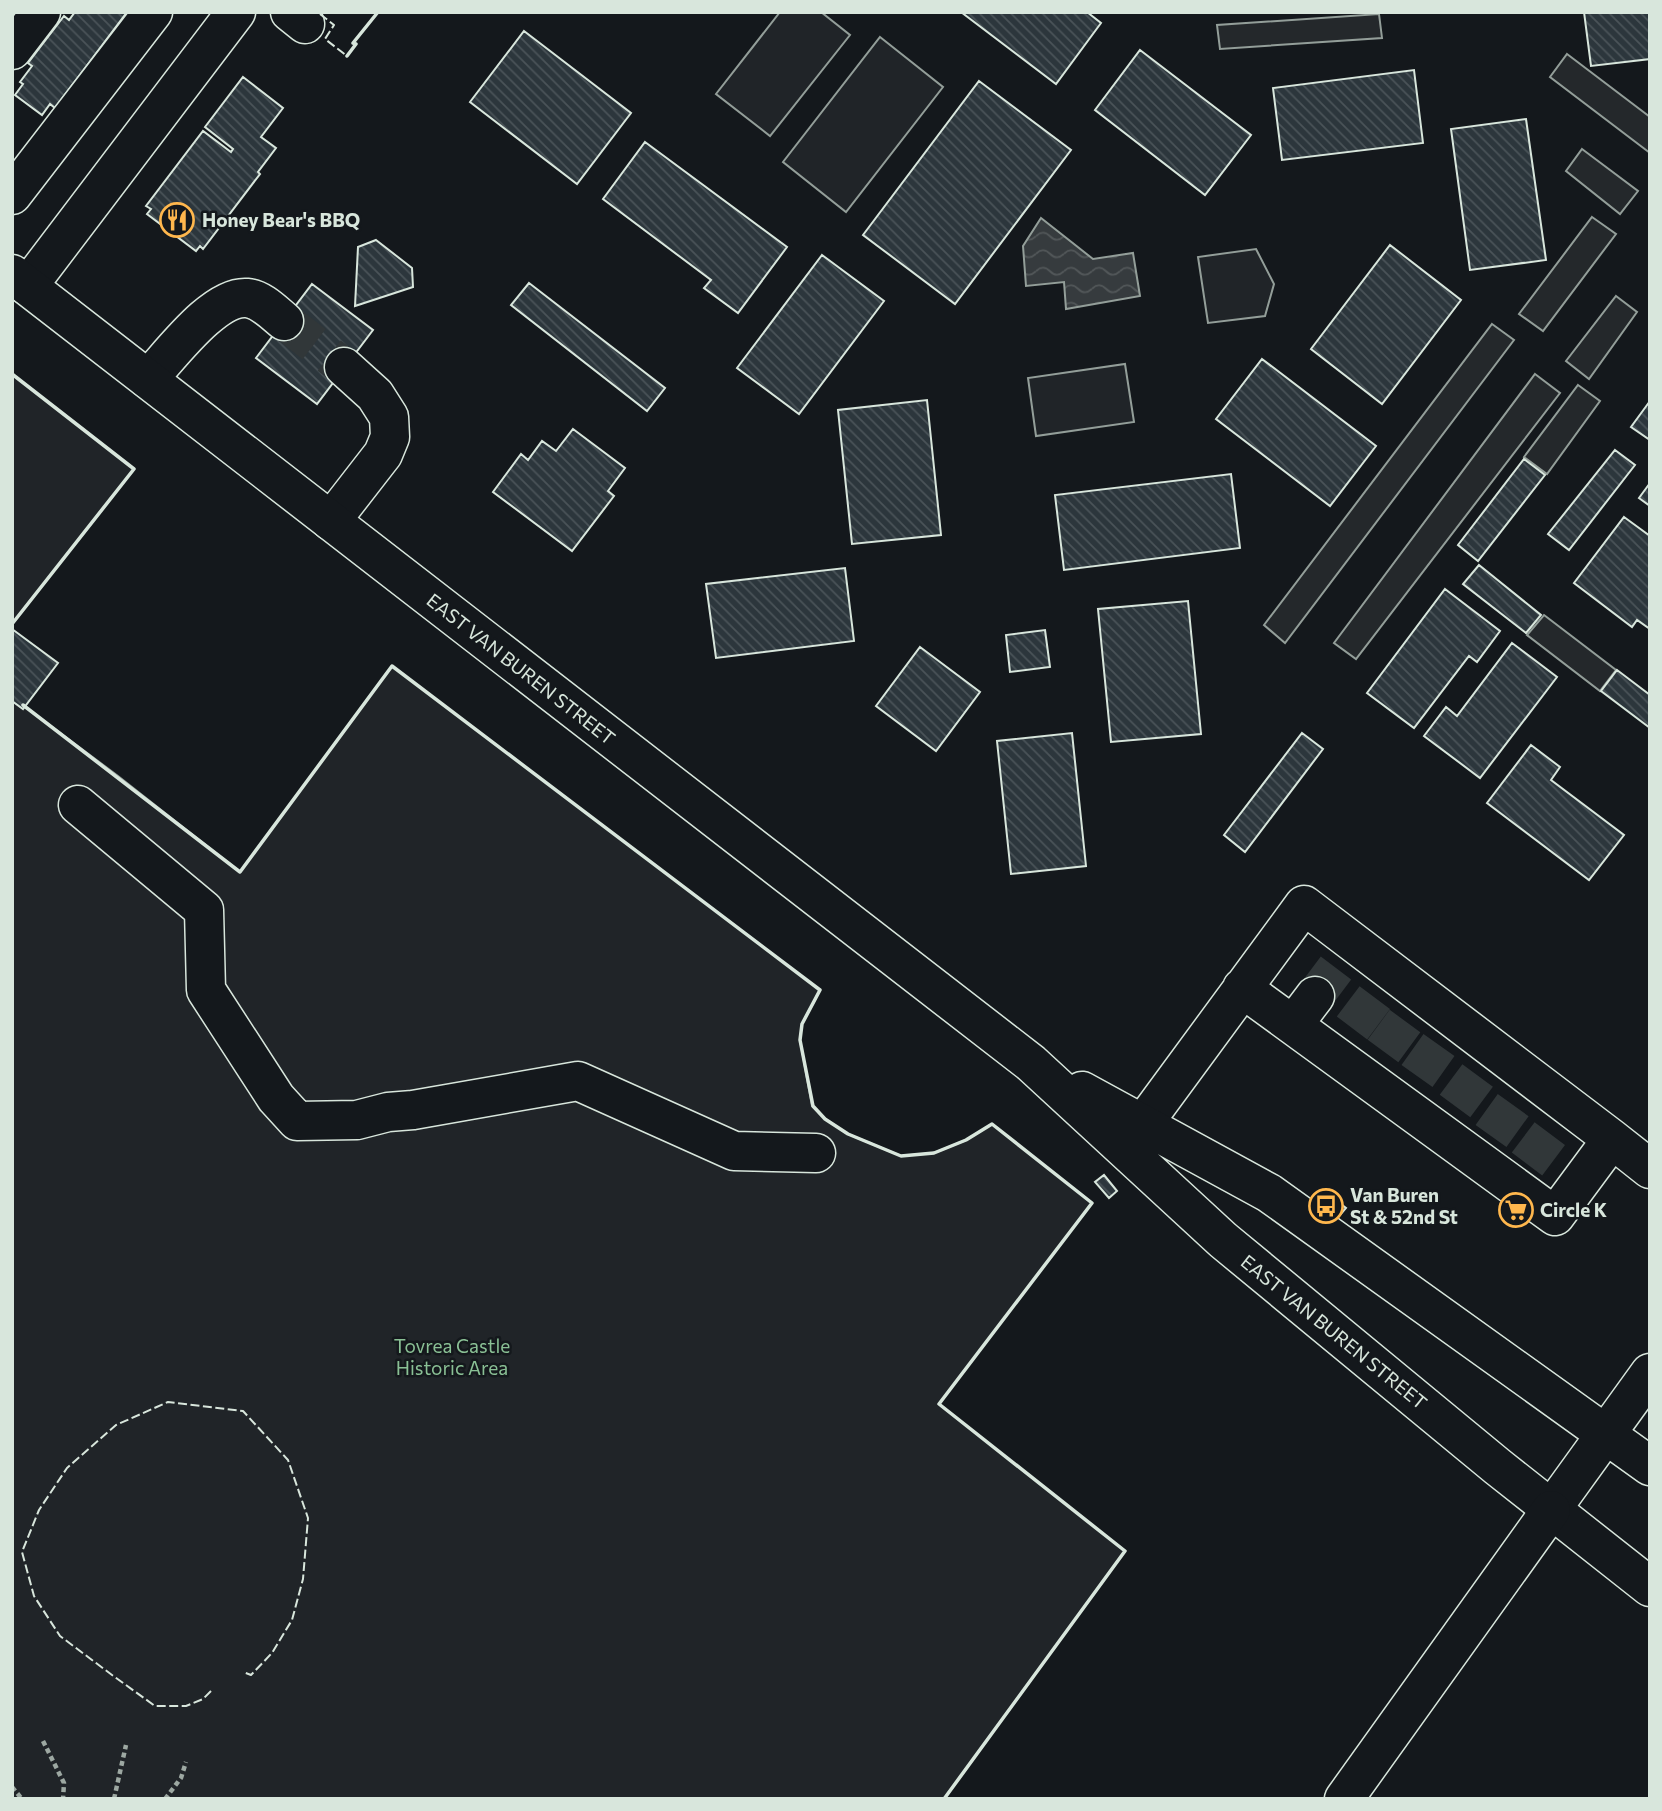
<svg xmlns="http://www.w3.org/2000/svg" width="1662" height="1811" viewBox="0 0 1662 1811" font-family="Commissioner,sans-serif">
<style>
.green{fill:#202428;stroke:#939e99;stroke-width:2}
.parking{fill:#24282b;stroke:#939e99;stroke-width:2}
.water{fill:url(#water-waves);stroke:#939e99;stroke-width:2}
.building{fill:url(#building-back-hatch);stroke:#d8e6dc;stroke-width:2}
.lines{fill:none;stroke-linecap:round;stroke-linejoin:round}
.minor-tunnel{stroke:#313739;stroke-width:38;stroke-dasharray:38 19;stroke-linecap:butt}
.minor-casing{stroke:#d8e6dc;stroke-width:41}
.major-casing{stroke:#d8e6dc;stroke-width:41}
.highway-casing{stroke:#d8e6dc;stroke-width:41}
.path{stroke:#9da8a2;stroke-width:4.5;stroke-dasharray:5 3.5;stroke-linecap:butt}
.minor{stroke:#14181c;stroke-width:38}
.major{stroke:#14181c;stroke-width:38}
.highway{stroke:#14181c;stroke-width:38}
.fence{stroke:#d8e6dc;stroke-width:2;stroke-dasharray:9 3.5;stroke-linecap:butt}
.wall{stroke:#d8e6dc;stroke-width:3.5}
.labels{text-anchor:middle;stroke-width:5;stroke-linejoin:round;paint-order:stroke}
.poi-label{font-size:19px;font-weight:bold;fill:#d8e6dc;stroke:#14181c;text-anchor:start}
.street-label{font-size:19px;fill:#d8e6dc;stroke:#14181c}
.park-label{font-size:19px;fill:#8ac095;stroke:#14181c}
</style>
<defs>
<pattern id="water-waves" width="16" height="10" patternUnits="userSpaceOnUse" patternTransform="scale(1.75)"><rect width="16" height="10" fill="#363b3e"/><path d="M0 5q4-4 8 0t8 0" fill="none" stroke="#525759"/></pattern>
<pattern id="building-back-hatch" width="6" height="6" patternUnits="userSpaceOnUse" patternTransform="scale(1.75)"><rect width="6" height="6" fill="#2c363c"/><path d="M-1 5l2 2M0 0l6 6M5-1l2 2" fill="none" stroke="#4a5358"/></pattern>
</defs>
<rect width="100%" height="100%" fill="#14181c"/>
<path class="green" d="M780,12H821L850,35L770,136L716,94Z
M880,37L943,87L846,212L783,162Z
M1256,249L1274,284L1265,316L1208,323L1198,257Z
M1125,364L1134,422L1036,436L1028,378Z
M12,374L134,469L12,624Z
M392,666L820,990L802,1024L800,1040L812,1106L825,1119L848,1134L901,1156L934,1153L966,1140L992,1124L1092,1203L939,1404L1125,1551L944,1799H12V697L118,776L240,872Z"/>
<path class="parking" d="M1379,14L1382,38L1220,49L1217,25Z
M1567,54L1650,117V153L1550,77Z
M1582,149L1638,191L1620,214L1566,171Z
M1592,217L1616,234L1543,331L1519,314Z
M1616,296L1637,312L1589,379L1566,361Z
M1492,324L1514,340L1285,643L1264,625Z
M1535,374L1560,393L1356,659L1334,643Z
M1578,385L1600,401L1547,474L1524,457Z
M1544,615L1616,670L1600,691L1527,635Z"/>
<path class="water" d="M1041,218L1093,259L1133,253L1140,296L1066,309L1064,282L1026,286L1023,246Z"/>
<path class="building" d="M75,12H127L55,108L50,104L42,115L15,95L23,84L20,82L32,66L28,63L64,16L69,20Z
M961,12H1087L1101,23L1056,84Z
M1584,12H1650V59L1591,66Z
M524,31L631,113L577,184L470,102Z
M1140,50L1251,135L1205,195L1095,110Z
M1414,70L1423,143L1282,160L1273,88Z
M243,77L283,108L261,137L276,148L258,172L260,174L203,249L200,246L196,251L147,214L151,209L146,206L203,131L231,152L233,149L205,127Z
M979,81L1071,150L955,304L863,235Z
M1526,119L1546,260L1470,270L1451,129Z
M645,142L787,247L738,313L704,288L711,280L603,199Z
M376,240L412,268L413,287L355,306L358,247Z
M1390,245L1461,300L1382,404L1311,349Z
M822,255L884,301L799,414L737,368Z
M529,283L665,388L647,411L511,305Z
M312,284L373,330L317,404L256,358Z
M1262,359L1376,446L1330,506L1216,419Z
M927,400L941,535L852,544L838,410Z
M1650,401V440L1631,427Z
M573,429L625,468L608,491L614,496L572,551L493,492L521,454L528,460L542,441L556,451Z
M1615,450L1635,465L1569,550L1548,534Z
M1524,459L1545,475L1478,561L1458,545Z
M1231,474L1240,548L1064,570L1055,495Z
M1650,483V506L1639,498Z
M1624,517L1650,536V629L1637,620L1632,627L1574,583Z
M1479,565L1541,615L1526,633L1463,584Z
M845,568L854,641L716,658L706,584Z
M1445,589L1500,631L1477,662L1469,656L1414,728L1367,693Z
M1188,601L1201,734L1111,742L1098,609Z
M12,629L58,663L23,709L12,701Z
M1045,630L1050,667L1010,672L1006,635Z
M1512,643L1557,677L1480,778L1424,736L1446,707L1457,716Z
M920,647L980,692L936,751L876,706Z
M1617,670L1650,695V728L1601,691Z
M1072,733L1086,866L1011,874L997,741Z
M1302,733L1323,749L1245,852L1224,835Z
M1531,745L1560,767L1551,780L1624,835L1589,880L1487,803Z
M1104,1175L1117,1191L1109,1198L1095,1182Z
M1330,1196L1346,1208L1341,1214L1329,1205Z"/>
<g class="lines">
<path class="minor-tunnel" d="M284,321L344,367
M1315,996L1336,968
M1352,1028L1376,996
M1383,1051L1405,1021
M1417,1076L1439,1045
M1455,1106L1478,1075
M1491,1136L1514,1104
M1527,1164L1551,1132"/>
<g class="minor-casing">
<path id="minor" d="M290,12L305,24
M12,50L41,12
M12,195L153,12
M28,286L236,12
M148,379C170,356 214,295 247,298C261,299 274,313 284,321
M331,521L383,454L390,437L389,417L375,395L344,367
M78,805L204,910L206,990L276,1098L297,1121L357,1120L388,1112L413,1110L578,1081L734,1151L816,1153
M1293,1025L1315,996
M1143,1124L1304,905L1612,1139L1555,1216L1242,988
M1612,1139L1650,1169"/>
</g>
<g class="major-casing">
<path id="major" d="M12,274L1031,1063L1223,1240L1498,1467L1650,1587
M1082,1091L1269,1193L1650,1466
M1551,1510L1650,1373"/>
</g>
<g class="highway-casing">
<path id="highway" d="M1344,1799L1551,1510"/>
</g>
<path class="path" d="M43,1741L64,1783L63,1799
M12,1787L22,1799
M114,1799L126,1745
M165,1799L181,1778L186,1762"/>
<use href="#minor" class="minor"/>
<use href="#major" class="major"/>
<use href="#highway" class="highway"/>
<path class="fence" d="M320,14L334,25L325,39L347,56
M211,1691L203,1699L186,1706H155L112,1675L60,1636L34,1596L22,1552L39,1510L67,1468L116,1425L168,1402L243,1411L288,1460L308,1518L303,1579L292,1620L272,1653L251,1675L243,1672"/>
<path class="wall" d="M347,56L356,44L353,43L378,12
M12,374L134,469L12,624
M23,705L240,872L392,666L820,990L802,1024L800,1040L813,1106L825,1119L848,1134L901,1156L934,1153L966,1140L992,1124L1092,1203L939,1404L1125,1551L944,1799"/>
</g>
<defs>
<g id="restaurant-ring" transform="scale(1.75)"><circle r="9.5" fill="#14181c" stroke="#ffb74d" stroke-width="1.5"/><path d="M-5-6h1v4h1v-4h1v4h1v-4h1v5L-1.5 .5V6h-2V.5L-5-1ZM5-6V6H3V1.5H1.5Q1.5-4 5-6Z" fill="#ffb74d"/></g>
<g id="bus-ring" transform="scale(1.75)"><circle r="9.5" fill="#14181c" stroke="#ffb74d" stroke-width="1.5"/><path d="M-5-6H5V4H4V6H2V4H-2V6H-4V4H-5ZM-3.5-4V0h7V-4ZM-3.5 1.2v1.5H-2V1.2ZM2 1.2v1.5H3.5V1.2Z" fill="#ffb74d"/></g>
<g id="supermarket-ring" transform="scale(1.75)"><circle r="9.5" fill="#14181c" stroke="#ffb74d" stroke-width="1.5"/><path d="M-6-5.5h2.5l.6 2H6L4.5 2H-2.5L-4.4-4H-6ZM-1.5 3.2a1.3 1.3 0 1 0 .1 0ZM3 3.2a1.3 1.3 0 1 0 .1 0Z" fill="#ffb74d"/></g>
</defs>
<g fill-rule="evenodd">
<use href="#restaurant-ring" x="177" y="220"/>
<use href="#bus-ring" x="1326" y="1206"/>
<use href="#supermarket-ring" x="1516" y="1210"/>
</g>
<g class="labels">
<g class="poi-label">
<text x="202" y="227">Honey Bear's BBQ</text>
<text x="1350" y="1202">Van Buren<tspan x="1350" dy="22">St &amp; 52nd St</tspan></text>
<text x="1540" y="1217">Circle K</text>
</g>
<g class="street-label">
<text transform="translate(521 669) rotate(38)" y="7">EAST VAN BUREN STREET</text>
<text transform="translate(1334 1332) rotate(39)" y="7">EAST VAN BUREN STREET</text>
</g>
<g class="park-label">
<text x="452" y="1353">Tovrea Castle<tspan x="452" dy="22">Historic Area</tspan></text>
</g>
</g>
<rect width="1662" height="1811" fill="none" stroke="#d8e6dc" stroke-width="28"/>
</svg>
